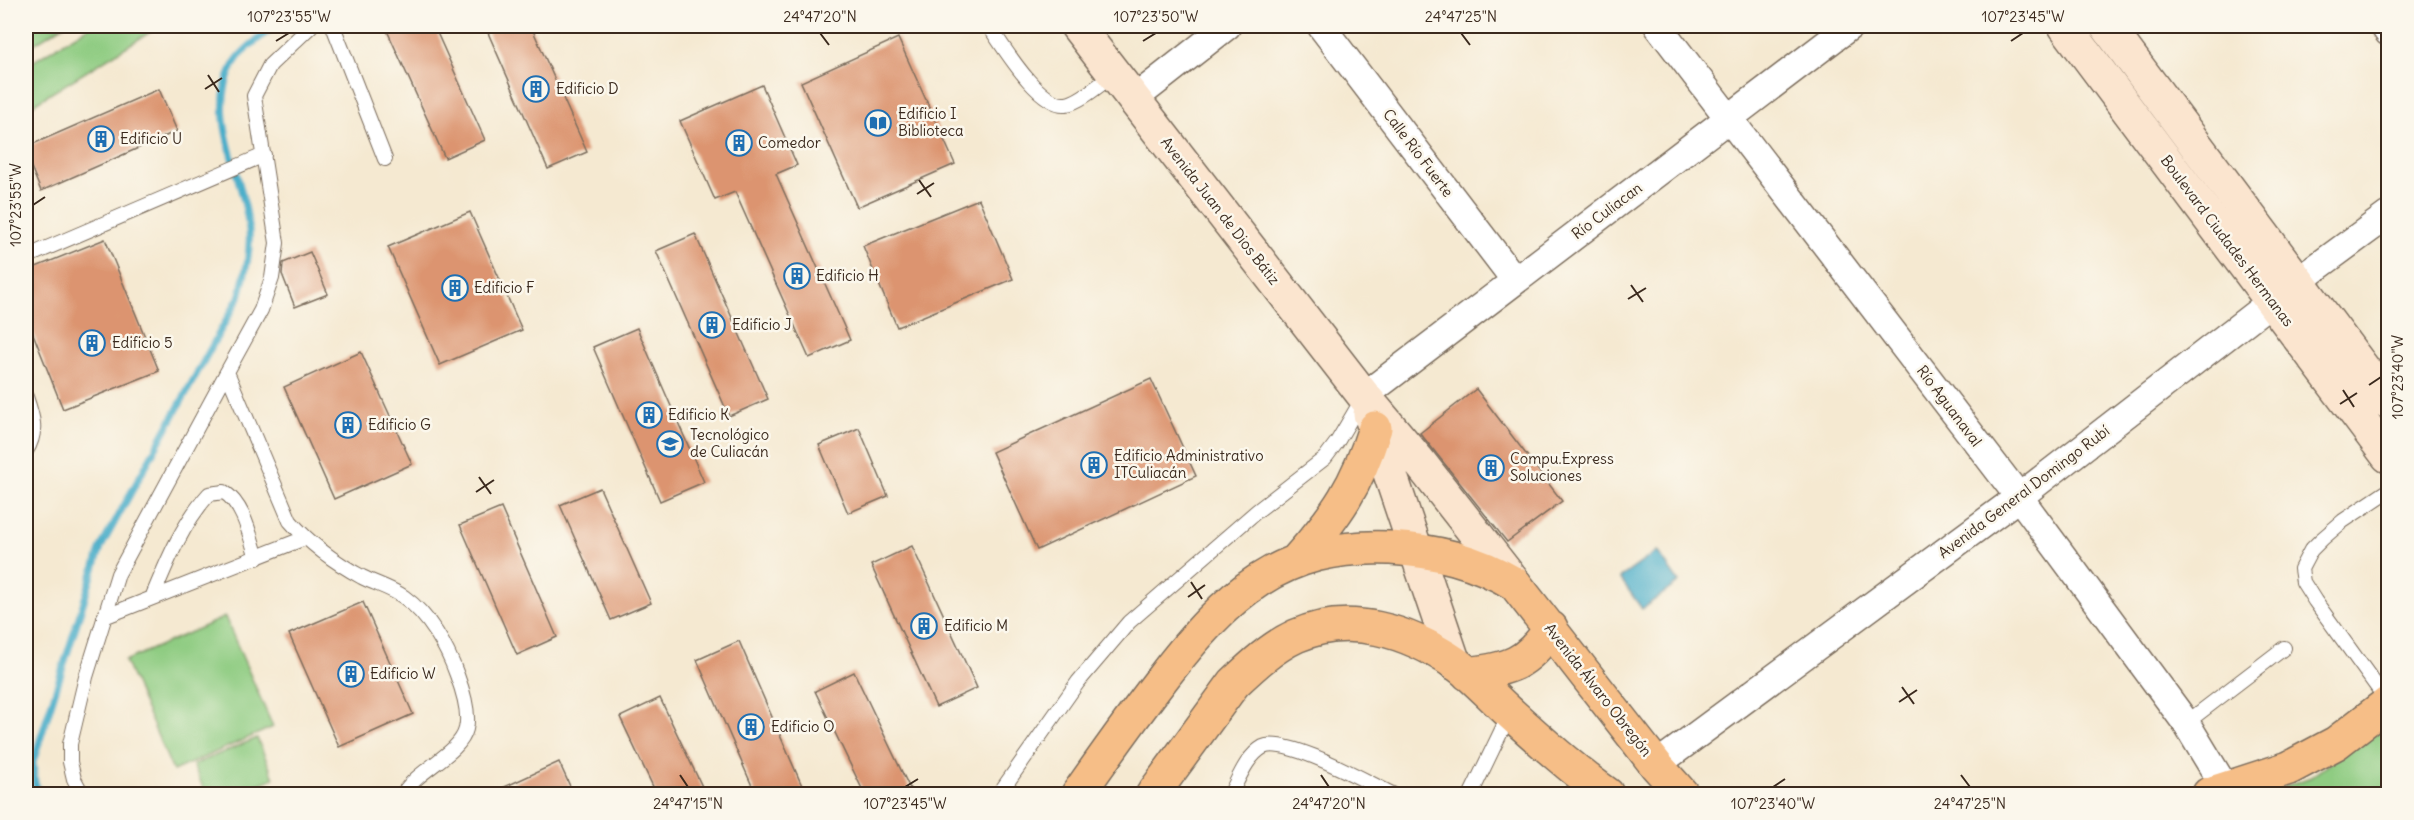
<svg xmlns="http://www.w3.org/2000/svg" width="2414" height="820" viewBox="0 0 2414 820" font-family="Delius,sans-serif">
<style>
.green{fill:#8fcc82;stroke:#657b50;stroke-width:1.5}
.water{fill:#49adc9;stroke:#426c74;stroke-width:1.5}
.lines{fill:none;stroke-linecap:round;stroke-linejoin:round}
.stream{stroke:#49adc9;stroke-width:7}
.building{fill:#dc9470}
.lane-casing{stroke:#7c6d5d;stroke-width:16}
.street-casing{stroke:#7c6d5d;stroke-width:30}
.secondary-casing{stroke:#7c6d5d;stroke-width:36}
.primary-casing{stroke:#7c6d5d;stroke-width:36}
.lane{stroke:#fff;stroke-width:14}
.street{stroke:#fff;stroke-width:27}
.secondary{stroke:#fbe5cf;stroke-width:33}
.primary{stroke:#f6be87;stroke-width:33}
.ticks{fill:none;stroke:#3b2a1e;stroke-width:2}
.labels{text-anchor:middle;stroke-width:5;stroke-linejoin:round;paint-order:stroke}
.poi-label{font-size:15px;fill:#3b2a1e;stroke:#fbf7ec;text-anchor:start}
.street-label{font-size:15px;fill:#3b2a1e;stroke:#fbf7ec}
.neatline{fill:none;stroke:#3b2a1e;stroke-width:2}
.ticks-label{font-size:15px;text-anchor:middle;fill:#3b2a1e}
</style>
<rect width="100%" height="100%" fill="#fbf7ec"/>
<filter id="ink" filterUnits="userSpaceOnUse"><feTurbulence type="fractalNoise" baseFrequency=".0167" numOctaves="2"/><feDisplacementMap in="SourceGraphic" scale="12" xChannelSelector="R" yChannelSelector="G"/><feConvolveMatrix kernelMatrix="1 2 1 2 8 2 1 2 1" color-interpolation-filters="sRGB"/></filter>
<filter id="wash" filterUnits="userSpaceOnUse"><feTurbulence type="fractalNoise" baseFrequency=".008" numOctaves="4" result="noise"/><feDisplacementMap in="SourceGraphic" scale="24" xChannelSelector="R" yChannelSelector="G"/><feGaussianBlur stdDeviation="1.35" result="paint"/><feColorMatrix in="noise" values="0 0 0 0 0 0 0 0 0 0 0 0 0 0 0 0 0 1.4 0 .05"/><feComposite in="paint" operator="in"/></filter>
<g filter="url(#wash)">
<rect width="100%" height="100%" fill="#f5e9d1"/>
<path class="green" d="M26,26H63L26,49Z
M90,26H160L26,109V66Z
M225,617L273,727L173,771L125,661Z
M2388,719V785L2376,794H2276L2283,787L2311,777Z
M257,738L274,778L234,794H206L193,765Z"/>
<path class="water" d="M1657,551L1679,582L1642,609L1620,578Z"/>
<g class="lines">
<path class="stream" d="M40,794L35,783L33,762L101,547L239,297C245,274 251,254 249,229C244,175 205,116 234,64C242,49 262,37 274,26"/>
</g>
<g id="blocks">
<path class="building" d="M385,26H434L485,140L445,158Z
M485,26H531L587,152L548,169Z
M898,38L955,164L857,207L801,82Z
M762,85L797,165L776,174L850,340L809,358L735,192L715,200L680,121Z
M159,89L177,131L41,191L26,155V147Z
M979,199L1013,279L897,327L863,246Z
M470,212L522,330L440,365L388,247Z
M695,234L768,399L729,416L656,251Z
M105,239L159,371L63,409L26,316V271Z
M310,252L328,294L295,307L282,274L283,263Z
M637,328L704,482L660,501L593,347Z
M361,352L412,464L334,499L284,387Z
M1151,379L1196,476L1037,550L992,452Z
M1476,389L1562,501L1507,542L1420,433Z
M859,428L888,496L848,513L819,445Z
M600,488L651,603L611,620L560,505Z
M501,508L557,637L517,655L460,525Z
M912,546L977,688L936,707L871,565Z
M363,602L413,714L339,747L289,634Z
M739,641L806,795H756L697,660Z
M854,672L913,795H865L815,691Z
M660,698L706,795H657L620,717Z
M559,762L574,795H487Z"/>
</g>
</g>
<g filter="url(#ink)">
<use href="#blocks" fill-opacity="0" stroke="#7c6d5d" stroke-width="1.5"/>
<g class="lines">
<g class="lane-casing">
<path id="lane" d="M311,26L270,65L254,96L277,243L272,278L261,310L227,372L290,521C310,544 336,563 362,577C376,584 391,588 404,597C429,615 447,647 457,675C463,691 470,713 466,729C460,754 418,769 403,794
M333,26L385,159
M989,26C1003,46 1039,107 1066,104C1079,103 1103,82 1114,74
M26,257L264,155
M26,397C33,417 38,432 26,451
M2388,491L2343,521L2322,539L2311,550L2301,569L2303,582L2315,601L2388,702
M152,598C167,562 182,524 209,494L224,492C244,505 250,536 257,558
M104,617L305,538
M2186,723L2284,648
M1231,793C1239,778 1247,756 1263,747C1286,736 1367,782 1392,794
M82,794L74,779L70,762V744L86,677L118,574L227,372
M999,794L1078,682L1129,622L1257,511L1325,458L1337,442L1363,398
M1471,794L1510,713"/>
</g>
<g class="street-casing">
<path id="street" d="M1321,26L1515,280
M1658,26L2019,497L2186,723L2229,794
M2384,26L2388,32
M1134,99L1227,26
M1364,396L1850,26
M1656,765L2019,497L2298,281L2388,215"/>
</g>
<g class="secondary-casing">
<path id="secondary" d="M1077,26L1364,396L1417,459L1515,584
M2065,26L2388,456
M2107,26L2388,402
M1370,414L1454,663"/>
</g>
<g class="primary-casing">
<path id="primary" d="M1297,560C1337,515 1357,486 1375,428
M1468,674C1511,668 1526,665 1551,628
M1078,794C1106,754 1134,715 1164,676C1226,596 1280,543 1390,548C1436,551 1475,560 1515,584L1656,765L1682,794
M1153,794L1234,683C1252,666 1272,647 1296,636C1349,612 1408,631 1455,663C1475,677 1491,696 1509,712C1540,740 1573,770 1607,794
M2209,794L2289,768L2336,743L2388,703"/>
</g>
<use href="#lane" class="lane"/>
<use href="#street" class="street"/>
<use href="#secondary" class="secondary"/>
<use href="#primary" class="primary"/>
</g>
</g>
<path class="ticks" d="M820,33L829,45M1461,33L1470,45M276,41L289,33M1143,41L1156,33M2011,41L2023,33M208,75L219,92M205,89L222,78M919,180L931,197M917,194L934,183M33,205L45,197M1631,285L1643,302M1628,299L1646,288M2369,385L2381,377M2343,390L2354,407M2340,404L2357,393M479,477L491,494M476,492L494,480M1191,582L1202,599M1188,597L1205,585M1902,687L1914,704M1899,702L1917,690M680,775L688,787M1321,775L1329,787M1961,775L1970,787M905,787L918,779M1773,787L1785,779"/>
<defs>
<g id="building-ring" transform="scale(1.35)"><circle r="9.5" fill="#fbf7ec" stroke="#1f6fb2" stroke-width="1.5"/><path d="M-4-6H4V6H1V3H-1V6H-4ZM-2.5-4.3h1.7v1.8h-1.7ZM.8-4.3h1.7v1.8H.8ZM-2.5-1h1.7V.8h-1.7ZM.8-1h1.7V.8H.8Z" fill="#1f6fb2"/></g>
<g id="library-ring" transform="scale(1.35)"><circle r="9.5" fill="#fbf7ec" stroke="#1f6fb2" stroke-width="1.5"/><path d="M-6-4Q-3-5.5-.7-3.5V5Q-3 3-6 4ZM6-4Q3-5.5 .7-3.5V5Q3 3 6 4Z" fill="#1f6fb2"/></g>
<g id="university-ring" transform="scale(1.35)"><circle r="9.5" fill="#fbf7ec" stroke="#1f6fb2" stroke-width="1.5"/><path d="M0-5L7-2L0 1L-7-2ZM-4 1L0 2.5L4 1V4Q0 6-4 4Z" fill="#1f6fb2"/></g>
</defs>
<g fill-rule="evenodd">
<use href="#building-ring" x="536" y="89"/>
<use href="#library-ring" x="878" y="123"/>
<use href="#building-ring" x="101" y="139"/>
<use href="#building-ring" x="739" y="143"/>
<use href="#building-ring" x="797" y="276"/>
<use href="#building-ring" x="455" y="288"/>
<use href="#building-ring" x="712" y="325"/>
<use href="#building-ring" x="92" y="343"/>
<use href="#building-ring" x="649" y="415"/>
<use href="#building-ring" x="348" y="425"/>
<use href="#university-ring" x="670" y="444"/>
<use href="#building-ring" x="1094" y="465"/>
<use href="#building-ring" x="1491" y="468"/>
<use href="#building-ring" x="924" y="626"/>
<use href="#building-ring" x="351" y="674"/>
<use href="#building-ring" x="751" y="727"/>
</g>
<g class="labels">
<g class="poi-label">
<text x="556" y="94">Edificio D</text>
<text x="898" y="119">Edificio I<tspan x="898" dy="17">Biblioteca</tspan></text>
<text x="120" y="144">Edificio U</text>
<text x="758" y="148">Comedor</text>
<text x="816" y="281">Edificio H</text>
<text x="474" y="293">Edificio F</text>
<text x="732" y="330">Edificio J</text>
<text x="112" y="348">Edificio 5</text>
<text x="668" y="420">Edificio K</text>
<text x="368" y="430">Edificio G</text>
<text x="690" y="440">Tecnológico<tspan x="690" dy="17">de Culiacán</tspan></text>
<text x="1114" y="461">Edificio Administrativo<tspan x="1114" dy="17">ITCuliacán</tspan></text>
<text x="1510" y="464">Compu.Express<tspan x="1510" dy="17">Soluciones</tspan></text>
<text x="944" y="631">Edificio M</text>
<text x="370" y="679">Edificio W</text>
<text x="771" y="732">Edificio O</text>
</g>
<g class="street-label">
<text transform="translate(1418 153) rotate(53)" y="5">Calle Río Fuerte</text>
<text transform="translate(1220 211) rotate(52)" y="5">Avenida Juan de Dios Bátiz</text>
<text transform="translate(1607 211) rotate(-37)" y="5">Río Culiacan</text>
<text transform="translate(2227 241) rotate(53)" y="5">Boulevard Ciudades Hermanas</text>
<text transform="translate(1949 406) rotate(53)" y="5">Río Aguanaval</text>
<text transform="translate(2024 492) rotate(-37)" y="5">Avenida General Domingo Rubí</text>
<text transform="translate(1598 690) rotate(52)" y="5">Avenida Álvaro Obregón</text>
</g>
</g>
<rect width="2414" height="820" fill="none" stroke="#fbf7ec" stroke-width="66"/>
<rect x="33" y="33" width="2348" height="754" class="neatline"/>
<g class="ticks-label">
<text x="289" y="22">107°23'55"W</text>
<text x="820" y="22">24°47'20"N</text>
<text x="1156" y="22">107°23'50"W</text>
<text x="1461" y="22">24°47'25"N</text>
<text x="2023" y="22">107°23'45"W</text>
<text transform="translate(16 205) rotate(-90)" y="5">107°23'55"W</text>
<text transform="translate(2398 377) rotate(-90)" y="5">107°23'40"W</text>
<text x="688" y="809">24°47'15"N</text>
<text x="905" y="809">107°23'45"W</text>
<text x="1329" y="809">24°47'20"N</text>
<text x="1773" y="809">107°23'40"W</text>
<text x="1970" y="809">24°47'25"N</text>
</g>
</svg>
